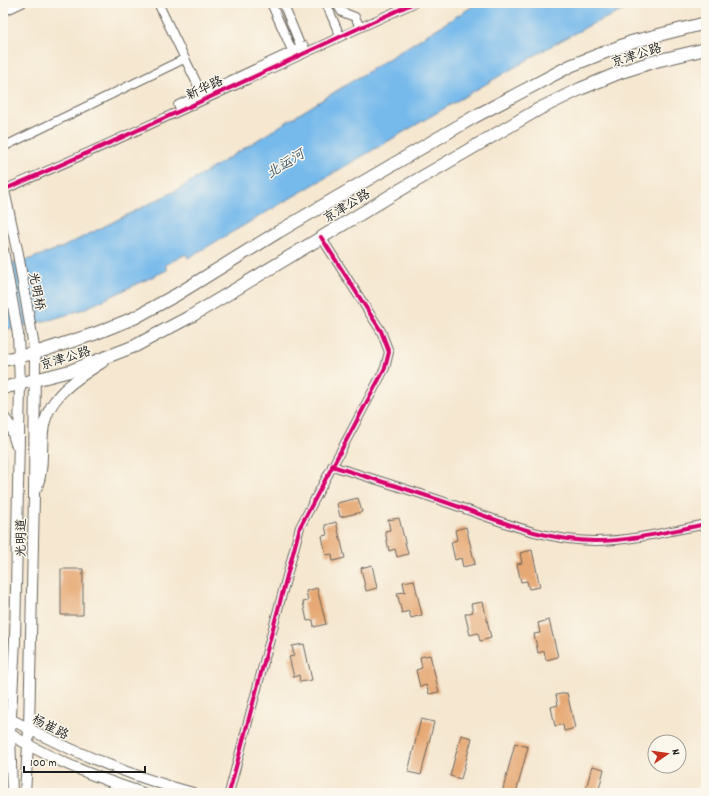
<svg xmlns="http://www.w3.org/2000/svg" width="709" height="796" viewBox="0 0 709 796" font-family="Dekko,'LXGW WenKai TC',sans-serif">
<style>
.green{fill:#75d097;stroke:#48765a}
.water{fill:#76b9eb;stroke:#496a84}
.building{fill:#e6a975}
.lines{fill:none;stroke-linecap:round;stroke-linejoin:round}
.minor-casing{stroke:#68635b;stroke-width:10}
.major-casing{stroke:#68635b;stroke-width:12}
.highway-casing{stroke:#68635b;stroke-width:14}
.minor{stroke:#fff;stroke-width:8}
.major{stroke:#fff;stroke-width:10}
.highway{stroke:#fff;stroke-width:12}
.cycleway-casing{stroke:#fbf7ec;stroke-width:6}
.cycleway{stroke:#d6006c;stroke-width:4}
.labels{text-anchor:middle;stroke-width:3;stroke-linejoin:round;paint-order:stroke}
.street-label{font-size:13px;fill:#1c1c1c;stroke:#fbf7ec}
.water-label{font-size:14px;font-style:italic;fill:#405b6f;stroke:#fbf7ec}
</style>
<rect width="100%" height="100%" fill="#fbf7ec"/>
<filter id="ink" filterUnits="userSpaceOnUse"><feTurbulence type="fractalNoise" baseFrequency=".025" numOctaves="2"/><feDisplacementMap in="SourceGraphic" scale="8" xChannelSelector="R" yChannelSelector="G"/><feConvolveMatrix kernelMatrix="1 2 1 2 8 2 1 2 1" color-interpolation-filters="sRGB"/></filter>
<filter id="wash" filterUnits="userSpaceOnUse"><feTurbulence type="fractalNoise" baseFrequency=".012" numOctaves="4" result="noise"/><feDisplacementMap in="SourceGraphic" scale="16" xChannelSelector="R" yChannelSelector="G"/><feGaussianBlur stdDeviation="0.9" result="paint"/><feColorMatrix in="noise" values="0 0 0 0 0 0 0 0 0 0 0 0 0 0 0 0 0 1.4 0 .05"/><feComposite in="paint" operator="in"/></filter>
<g filter="url(#wash)">
<rect width="100%" height="100%" fill="#f5e7d0"/>
<path class="green" d="M3,432L5,451L3,654Z"/>
<path class="water" d="M478,3H641L592,24L551,46L188,258L186,254L165,265L167,270L84,309L53,319L3,330V265L30,259L63,247L177,190Z"/>
<g id="blocks">
<path class="building" d="M358,498L362,512L340,517L337,503Z
M399,518L408,554L397,557L395,549L389,551L385,531L390,530L388,520Z
M336,522L345,558L333,561L332,554L326,555L322,536L327,535L325,525Z
M466,527L475,564L463,567L461,558L455,560L451,542L457,540L455,530Z
M532,550L540,587L529,589L527,581L521,582L517,564L522,563L520,553Z
M372,565L377,588L366,591L361,568Z
M61,569H83V615H61Z
M414,580L422,615L411,618L409,611L402,613L397,593L405,592L403,582Z
M317,588L326,624L314,627L313,620L307,621L303,602L308,601L306,591Z
M483,602L491,638L480,641L478,633L470,635L465,614L473,612L471,604Z
M549,620L558,657L546,660L544,651L538,653L534,634L540,633L538,623Z
M304,644L312,680L300,682L299,675L294,677L289,657L294,656L292,646Z
M430,655L439,692L429,694L426,685L420,687L416,670L422,668L420,657Z
M567,693L575,728L564,731L563,724L555,726L551,707L558,705L556,695Z
M421,719L434,722L421,775L408,772Z
M461,735L472,738L461,779L450,776Z
M515,743L528,747L516,793H502Z
M592,766L604,769L598,793H585Z"/>
</g>
</g>
<g filter="url(#ink)">
<use href="#blocks" fill-opacity="0" stroke="#68635b" stroke-width="1"/>
<g class="lines">
<g class="minor-casing">
<path id="minor" d="M158,3L204,98
M271,3L294,55
M283,3L303,52
M326,3L340,36
M336,3L342,12L355,17L360,27
M3,12L22,3
M178,105L304,46
M3,147L184,59
M3,190C141,131 277,65 414,3
M332,466C371,478 410,490 448,503C495,519 544,541 595,541C632,541 670,531 706,524
M3,714L12,720
M229,793L300,527L385,368L389,352L381,331L321,237"/>
</g>
<g class="major-casing">
<path id="major" d="M3,186L18,254L35,353L34,496L29,729L25,793
M3,250L18,334L20,384L15,640L10,734L12,793
M3,416L11,427L16,444
M37,487C44,468 41,451 43,432C46,397 76,379 103,362
M12,720C70,751 129,776 193,793
M10,734C50,759 97,778 143,793"/>
</g>
<g class="highway-casing">
<path id="highway" d="M3,360L35,353L94,334L134,318L176,295L278,232L474,117L570,66L631,42L706,23
M3,388L70,371L135,346L193,315L400,190L539,109L580,89L621,72L656,61L706,49"/>
</g>
<use href="#minor" class="minor"/>
<use href="#major" class="major"/>
<use href="#highway" class="highway"/>
<g class="cycleway-casing">
<path id="cycleway" d="M3,190C141,131 277,65 414,3
M332,466C371,478 410,490 448,503C495,519 544,541 595,541C632,541 670,531 706,524
M229,793L300,527L385,368L389,352L381,331L321,237"/>
</g>
<use href="#cycleway" class="cycleway"/>
</g>
</g>
<g class="labels">
<g class="street-label">
<text transform="translate(636 54) rotate(-18)" y="5">京津公路</text>
<text transform="translate(204 87) rotate(-25)" y="5">新华路</text>
<text transform="translate(346 205) rotate(-31)" y="5">京津公路</text>
<text transform="translate(38 291) rotate(79)" y="5">光明桥</text>
<text transform="translate(65 357) rotate(-17)" y="5">京津公路</text>
<text transform="translate(20 538) rotate(-89)" y="5">光明道</text>
<text transform="translate(51 726) rotate(27)" y="5">杨崔路</text>
</g>
<g class="water-label">
<text transform="translate(285 163) rotate(-32)" y="5">北运河</text>
</g>
</g>
<rect width="709" height="796" fill="none" stroke="#fbf7ec" stroke-width="16"/>
<g transform="translate(667 754) rotate(77)"><circle r="19" fill="#fbf7ec" stroke="#a29f99"/>
<path d="M0-3L7 15L0 10L-7 15Z" fill="#c8321e"/>
<text y="-6" font-size="11" font-weight="bold" text-anchor="middle" fill="#1c1c1c">N</text>
</g>
<path d="M24 766v6h121v-6" fill="none" stroke="#1c1c1c" stroke-width="2"/>
<text x="30" y="766" font-size="12" fill="#1c1c1c" stroke="#fbf7ec" stroke-width="3" paint-order="stroke">100 m</text>
</svg>
